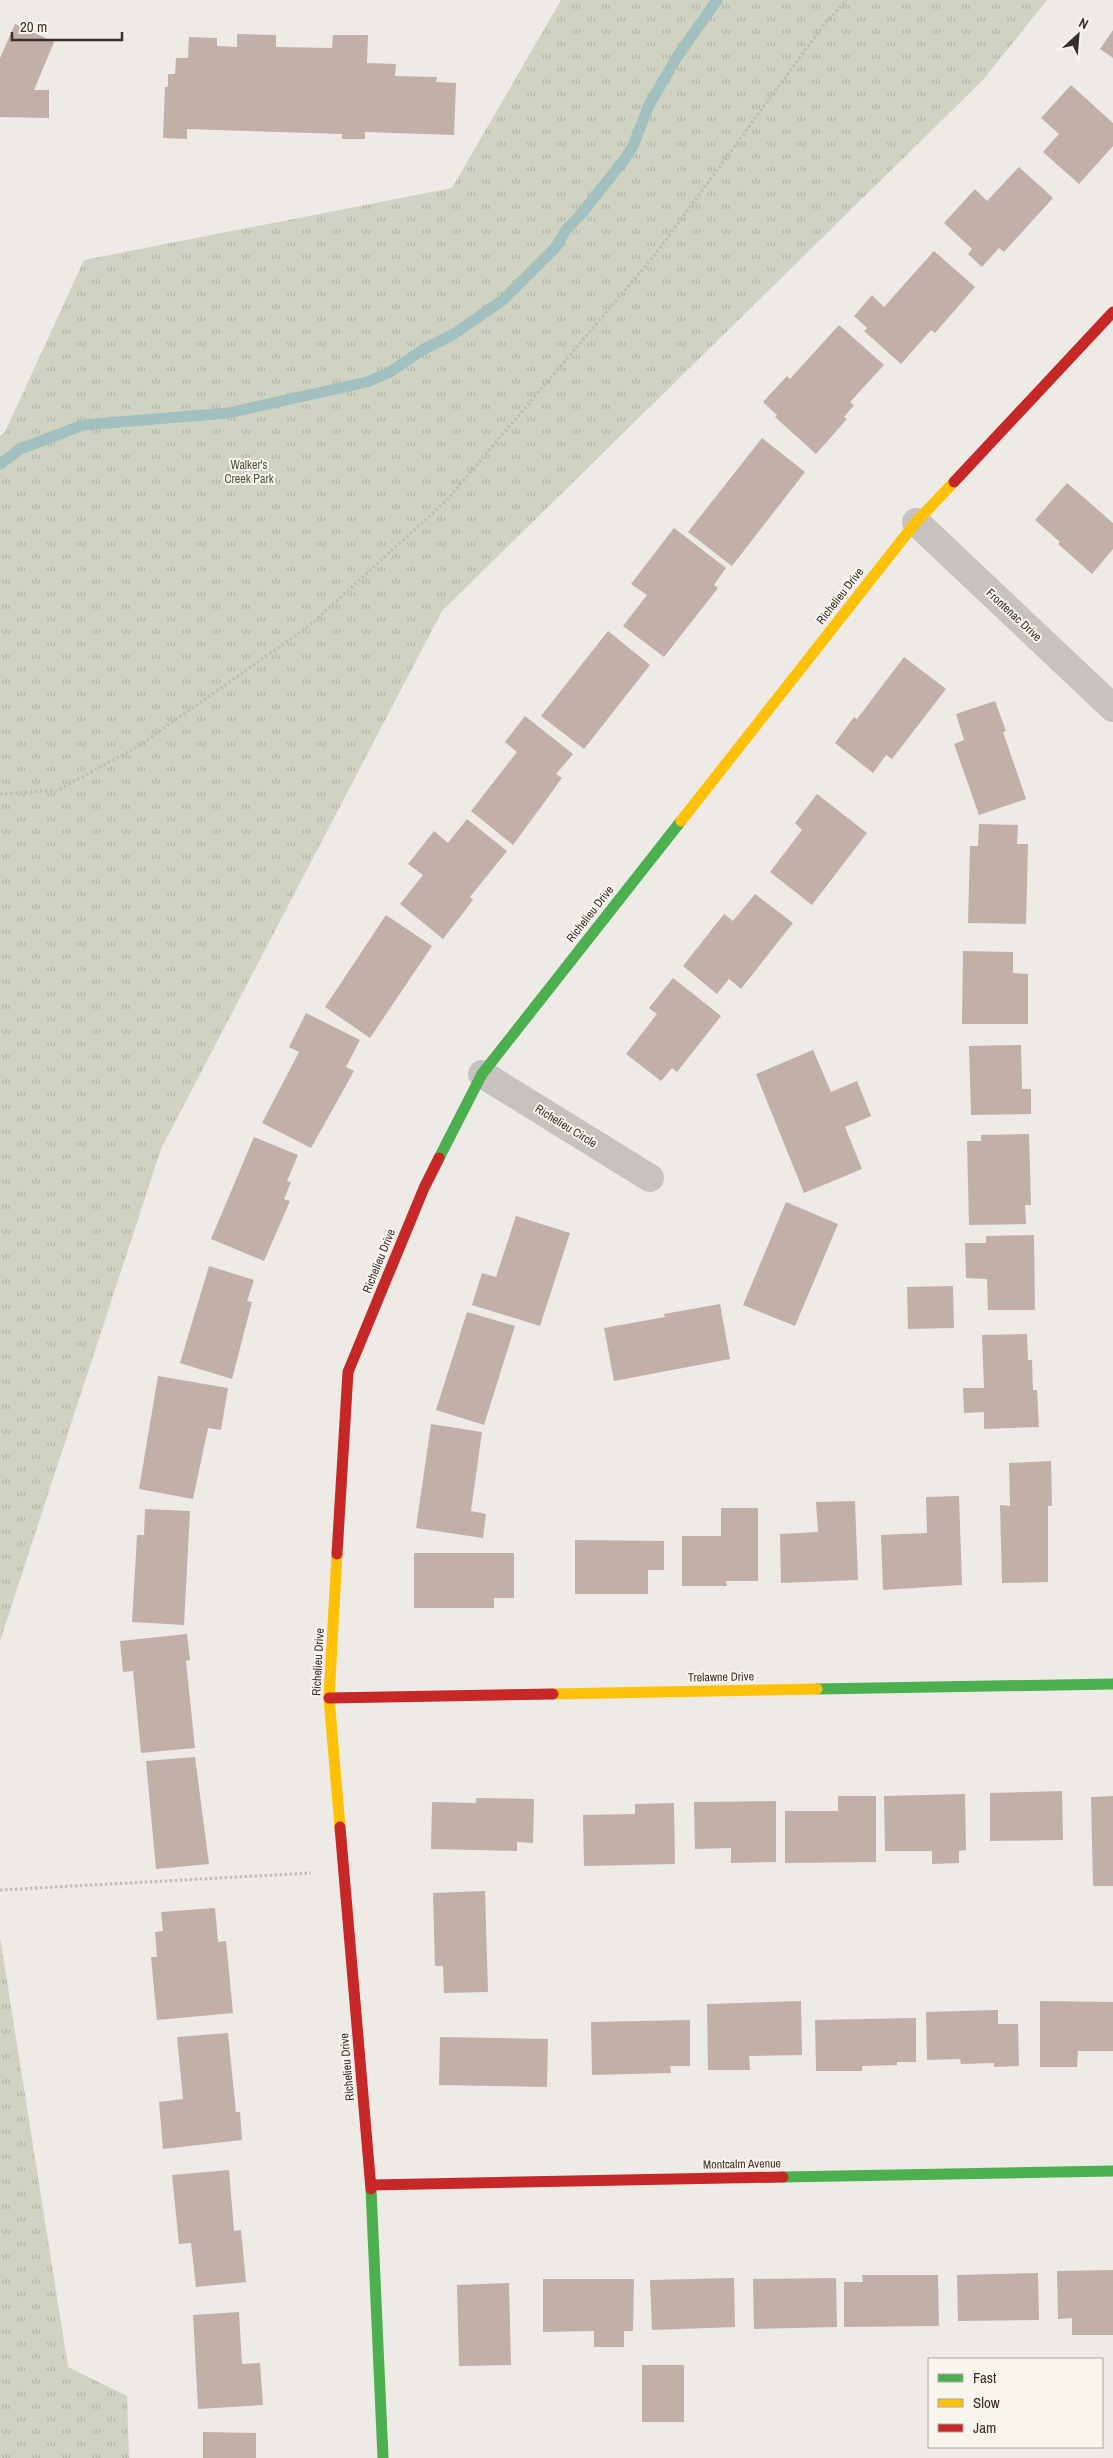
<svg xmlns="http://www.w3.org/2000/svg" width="1113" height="2458" viewBox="0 0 1113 2458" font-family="'Archivo Narrow',sans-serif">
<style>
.park{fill:url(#park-tufts)}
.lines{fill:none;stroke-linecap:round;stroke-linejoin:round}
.stream{stroke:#a2c0bf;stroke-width:11}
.building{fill:#c1afa8}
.path{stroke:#c1bbb6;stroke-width:3;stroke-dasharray:2.5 2.5;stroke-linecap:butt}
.street{stroke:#c8c2be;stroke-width:28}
.fast{stroke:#4caf50;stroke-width:11}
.slow{stroke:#ffc107;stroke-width:11}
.jam{stroke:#c62828;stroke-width:11}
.labels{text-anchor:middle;stroke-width:4;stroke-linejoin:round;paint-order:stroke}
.park-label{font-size:12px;fill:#4a5631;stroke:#faf4ee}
.street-label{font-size:12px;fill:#392f2c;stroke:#faf4ee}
</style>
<defs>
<pattern id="park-tufts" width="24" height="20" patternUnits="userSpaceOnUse" patternTransform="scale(1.25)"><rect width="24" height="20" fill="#d0d3c1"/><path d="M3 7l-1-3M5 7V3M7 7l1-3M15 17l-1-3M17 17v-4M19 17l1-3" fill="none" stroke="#b3b5a6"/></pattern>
</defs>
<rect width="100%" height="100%" fill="#eeeae6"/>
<path class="park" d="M561,0H1047L982,81L442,611L161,1149L0,1641V436L5,432L84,260L452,188Z
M0,1937L68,2367L127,2396L129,2458H0Z"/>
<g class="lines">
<path class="stream" d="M0,464L20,449L83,425L228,413L367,382L390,372L424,349L454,334L503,300L555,248L566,230L582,213L624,160L633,146L649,105L677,57L717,0"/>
</g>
<path class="building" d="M15,24L54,42L34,90H49V118L0,117V58Z
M1113,30V58L1100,49Z
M237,34L276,35V47L332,48L333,35H368L367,63L396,64L395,76L437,77L436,82L456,83L454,135L365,132V139H342V134L187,129V139L163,138L165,87H168V74H175L176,58H188L189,37L217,38V46L237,47Z
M1071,85L1113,123V146L1079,184L1043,152L1059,134L1041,118Z
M1019,167L1053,198L1004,252L999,248L982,267L968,254L972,249L944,223L975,189L987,201Z
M934,251L975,287L935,333L931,330L901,364L864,331L867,328L854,316L872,295L884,307Z
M839,325L884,365L850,402L854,405L844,417L847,419L816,454L775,417L777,415L763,402L787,376L790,379Z
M762,438L805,472L732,566L688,532Z
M1067,483L1113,523V549L1092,574L1058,544L1060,542L1035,520Z
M674,528L726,568L714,585L718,588L664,657L623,626L647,595L631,584Z
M608,631L650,665L584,749L541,716Z
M904,657L946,689L892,759L886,755L873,773L835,743L854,717L857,719Z
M995,701L1006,731L1003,732L1026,799L979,815L954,744L964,740L956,714Z
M525,716L573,754L556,774L562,778L513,845L471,811L517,752L505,742Z
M817,794L867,833L812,905L770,872L802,830L795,823Z
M467,819L507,851L470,897L473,900L443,939L400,904L423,875L408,864L434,831L448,843Z
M979,824L1018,825L1017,844H1028L1026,924L968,923L970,846H978Z
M755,894L793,923L741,989L729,979L717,994L683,966L724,914L733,921Z
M386,915L432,946L370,1038L325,1007Z
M963,951L1013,952V973L1028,974V1024H962Z
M673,978L721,1016L677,1072L672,1068L661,1081L626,1054L657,1014L649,1008Z
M306,1013L360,1040L346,1067L354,1071L311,1148L262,1123L299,1052L289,1047Z
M1021,1045L1022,1089H1031V1114L971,1115L969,1046Z
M813,1050L831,1092L857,1081L871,1116L845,1127L862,1169L804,1193L756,1074Z
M1029,1134L1031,1205H1025L1026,1224L969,1225L967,1141H981V1135Z
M254,1137L298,1155L287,1181L291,1182L284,1199L290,1201L264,1261L211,1239Z
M786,1202L838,1224L795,1326L743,1305Z
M516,1216L570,1233L540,1326L472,1305L482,1273L496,1277Z
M1034,1235L1035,1310H988L987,1279L966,1278L965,1243H986V1236Z
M209,1266L254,1280L247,1301L252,1302L232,1379L180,1363Z
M953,1286L954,1328L908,1329L907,1287Z
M720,1304L730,1359L614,1381L604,1328L665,1317L664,1314Z
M467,1312L515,1326L484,1425L436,1410Z
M1027,1334L1028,1360H1032L1033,1390H1037L1039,1427L984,1429V1412L964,1413L963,1388H984L982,1335Z
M158,1376L228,1388L221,1430L208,1428L193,1499L139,1489Z
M431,1424L482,1432L471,1511L486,1514L483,1538L416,1528Z
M1051,1461L1052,1506H1048V1582L1002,1583L1000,1505L1010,1506L1009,1463Z
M959,1496L962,1585L883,1590L881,1535L927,1533L926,1497Z
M855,1501L858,1580L781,1583L780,1534L818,1532L816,1502Z
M721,1508H758V1581H726L727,1586H682V1536H721Z
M145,1509L190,1511L184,1625L132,1622L137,1535H144Z
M575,1540L664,1541V1570H648V1594H575Z
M414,1553H514V1598H494V1608H414Z
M187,1634L190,1660L186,1661L195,1748L141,1753L133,1671L123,1672L120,1641Z
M195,1757L209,1864L156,1869L146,1761Z
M1062,1791L1063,1840L990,1841V1793Z
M965,1794L966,1850L959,1851V1863L932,1864V1851H885L884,1796Z
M838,1796H876V1862L785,1863V1811H838Z
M1113,1796V1886H1093L1091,1797Z
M476,1798L534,1799L533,1843L517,1842V1851L431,1849L432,1802L476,1803Z
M776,1801V1862L731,1863V1848L695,1849L694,1802Z
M674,1803L675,1864L584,1866L583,1815L635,1814V1804Z
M485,1891L488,1992L444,1993L443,1966H435L433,1893Z
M215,1908L218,1942L226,1941L233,2013L157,2020L151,1957H157L155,1932L163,1931L161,1912Z
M801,2001L802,2055L749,2056L750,2070H708L707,2004Z
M1040,2001L1113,2002V2051H1078L1077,2067H1040Z
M998,2010V2024H1018L1019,2066L994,2067V2063L961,2064L960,2059L927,2060L926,2012Z
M916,2018V2062H897V2065L862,2066V2071H816L815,2020Z
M690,2020V2066H670L671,2073L592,2075L591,2022Z
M228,2033L236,2112H240L242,2140L163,2149L159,2102L183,2099L177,2037Z
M440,2037L548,2039L547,2087L439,2085Z
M229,2170L234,2231L241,2230L246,2282L196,2287L191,2243L179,2244L172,2175Z
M1113,2270V2335H1072V2318L1058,2319L1057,2271Z
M1038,2273L1039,2320L958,2321L957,2275Z
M862,2275H938L939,2326L844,2327V2282H863Z
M734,2278L735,2327L652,2330L650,2280Z
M836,2278L837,2327L754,2329L753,2279Z
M543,2279H634L633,2331H624V2347H594V2331L543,2332Z
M509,2283L511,2365L459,2366L457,2285Z
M239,2312L242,2364L260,2363L263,2405L198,2409L193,2315Z
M642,2365H684V2422H642Z
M203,2432L256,2433V2458H203Z"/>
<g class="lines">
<path class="path" d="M0,794L58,790L137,747L309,626L446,501L654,256L826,22L847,0
M0,1890L311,1873"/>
<path class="street" d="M916,522L1113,708
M482,1074L650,1178"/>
<path class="fast" d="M439,1158L482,1074L681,821
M817,1689L1113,1684
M783,2177L1113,2171
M371,2189L383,2458"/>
<path class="slow" d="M681,821L916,522L954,482
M337,1554L329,1698L340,1827
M553,1694L817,1689"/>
<path class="jam" d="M954,482L1113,312
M337,1554L348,1372L424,1188L439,1158
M329,1698L553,1694
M340,1827L371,2189
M371,2185L783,2177"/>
</g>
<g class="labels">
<g class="park-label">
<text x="249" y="469">Walker's<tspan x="249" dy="14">Creek Park</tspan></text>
</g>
<g class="street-label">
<text transform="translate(840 596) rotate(-52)" y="4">Richelieu Drive</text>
<text transform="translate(1014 615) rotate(43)" y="4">Frontenac Drive</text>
<text transform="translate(590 914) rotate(-52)" y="4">Richelieu Drive</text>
<text transform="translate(566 1126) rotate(32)" y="4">Richelieu Circle</text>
<text transform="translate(379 1261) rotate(-68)" y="4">Richelieu Drive</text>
<text transform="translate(318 1662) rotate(-87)" y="4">Richelieu Drive</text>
<text transform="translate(721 1677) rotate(-1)" y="4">Trelawne Drive</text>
<text transform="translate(347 2067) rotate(-95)" y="4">Richelieu Drive</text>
<text transform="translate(742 2164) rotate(-1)" y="4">Montcalm Avenue</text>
</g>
</g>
<rect x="928" y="2358" width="175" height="90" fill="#faf4ee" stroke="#ada5a0"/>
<rect x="938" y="2374" width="25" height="8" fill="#4caf50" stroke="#ada5a0"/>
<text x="973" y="2383" font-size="15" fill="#392f2c">Fast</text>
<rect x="938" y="2399" width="25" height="8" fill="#ffc107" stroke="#ada5a0"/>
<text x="973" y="2408" font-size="15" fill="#392f2c">Slow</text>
<rect x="938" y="2424" width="25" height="8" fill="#c62828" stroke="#ada5a0"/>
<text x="973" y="2433" font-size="15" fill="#392f2c">Jam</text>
<g transform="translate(1078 35) rotate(26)" stroke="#faf4ee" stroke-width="4" paint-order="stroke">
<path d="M0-4L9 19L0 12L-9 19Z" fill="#392f2c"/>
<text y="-8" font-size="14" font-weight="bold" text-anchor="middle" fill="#392f2c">N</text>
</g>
<path d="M12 32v8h110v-8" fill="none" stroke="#392f2c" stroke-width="2.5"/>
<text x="20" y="32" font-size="15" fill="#392f2c" stroke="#faf4ee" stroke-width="4" paint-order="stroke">20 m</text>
</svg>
